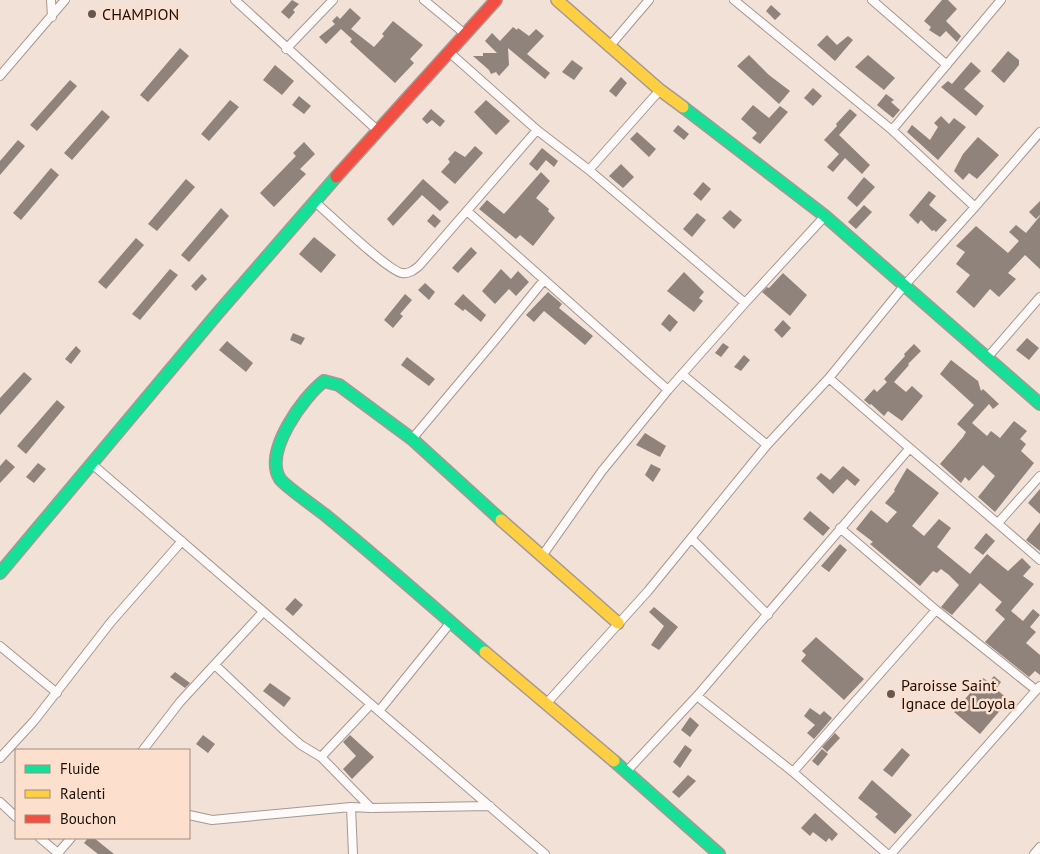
<svg xmlns="http://www.w3.org/2000/svg" width="1040" height="854" viewBox="0 0 1040 854" font-family="'PT Sans',sans-serif">
<style>
.building{fill:#8f837b}
.lines{fill:none;stroke-linecap:round;stroke-linejoin:round}
.street-casing{stroke:#a59891;stroke-width:10}
.fast-casing{stroke:#a59891;stroke-width:14}
.slow-casing{stroke:#a59891;stroke-width:14}
.jam-casing{stroke:#a59891;stroke-width:14}
.street{stroke:#fdfaf9;stroke-width:8}
.fast{stroke:#16e098;stroke-width:11}
.slow{stroke:#ffcf43;stroke-width:11}
.jam{stroke:#f24e42;stroke-width:11}
.poi-dot{fill:#655851;stroke:#fcdfcc;stroke-width:2}
.labels{text-anchor:middle;stroke-width:5;stroke-linejoin:round;paint-order:stroke}
.poi-label{font-size:16px;fill:#190f09;stroke:#fcdfcc;text-anchor:start}
</style>
<rect width="100%" height="100%" fill="#f1e1d7"/>
<path class="building" d="M292,0L299,4L293,10L295,12L289,19L281,12Z
M942,0H948L957,9L946,21L961,36L957,42L946,31L940,37L929,30L931,27L924,21Z
M771,5L781,14L775,20L766,11Z
M350,8L361,18L351,29L374,47L384,36L382,34L393,21L423,45L410,59L414,63L395,83L350,42L352,39L341,29L326,44L319,37L335,24L332,21L337,16L340,19Z
M513,27L517,30L518,28L529,36L536,29L544,36L527,54L550,73L545,79L508,48L509,65L499,76L496,72L491,74L489,70L473,56H483V53H497L485,41L492,33L500,41Z
M827,35L837,45L848,36L853,40L835,61L817,45Z
M180,48L189,56L148,102L140,95Z
M1008,51L1019,60V65L1004,83L991,71Z
M749,55L769,75L790,91L779,104L737,66Z
M868,55L895,78L884,90L855,67Z
M572,60L583,68L574,80L562,72Z
M971,62L981,71L964,89L984,106L976,116L941,87L948,81L952,84Z
M275,65L294,81L282,95L263,80Z
M621,77L627,83L616,97L609,91Z
M70,80L77,86L37,131L30,125Z
M813,88L822,96L813,106L804,98Z
M886,94L894,100L891,102L900,110L893,118L877,105Z
M299,96L311,106L304,114L292,105Z
M230,100L239,107L209,141L201,134Z
M486,100L510,121L496,135L474,112Z
M753,105L769,118L780,106L788,112L760,144L752,138L757,133L741,119Z
M431,109L445,121L440,127L432,120L427,124L422,119Z
M850,109L857,115L839,135L870,165L862,174L845,158L833,172L827,167L839,154L824,140L837,126L836,124Z
M102,110L110,117L72,160L64,153Z
M941,116L949,124L954,118L966,127L938,160L907,132L912,125L930,140L938,127L934,123Z
M678,125L689,134L684,140L673,131Z
M637,132L656,149L649,157L630,139Z
M978,137L999,155L977,179L969,173L963,180L954,171L963,154Z
M18,140L25,146L0,175V161Z
M304,142L315,154L300,169L306,174L274,207L260,193L296,156L293,153Z
M475,146L483,153L455,184L441,172L450,162L448,159L455,151L465,157Z
M542,148L558,161L554,167L546,160L537,171L529,164Z
M621,164L634,177L623,188L609,176Z
M51,168L59,175L21,220L13,213Z
M541,172L550,181L536,198L549,209L548,211L555,218L533,246L520,235L516,239L479,209L487,200L504,214Z
M864,177L875,187L857,207L847,198Z
M186,179L195,187L157,231L148,224Z
M423,179L449,202L440,211L422,195L393,226L387,219Z
M703,182L711,189L701,201L693,194Z
M929,191L936,196L929,205L947,220L936,232L934,230L932,231L921,220L918,224L909,215Z
M1040,201V215L1036,219L1029,212Z
M864,205L872,212L856,229L848,222Z
M221,208L229,216L189,262L181,255Z
M730,210L742,220L734,229L722,218Z
M697,213L706,220L692,237L683,229Z
M433,214L441,221L435,228L427,221Z
M1040,216V269L1025,255L1008,273L1016,279L999,297L990,289L974,308L956,292L970,275L956,264L965,252L956,246L976,226L1008,253L1019,241L1009,232L1016,225L1026,233Z
M314,237L336,255L321,273L299,254Z
M136,238L144,245L106,289L98,282Z
M471,247L477,253L458,273L452,268Z
M170,269L178,275L140,320L132,314Z
M501,269L511,279L518,271L529,282L516,296L509,289L495,304L482,291Z
M684,272L704,292L699,298L703,301L694,312L667,291Z
M783,273L807,295L790,316L762,292L767,287L769,288Z
M202,274L207,279L196,291L191,286Z
M425,283L435,292L429,300L418,290Z
M548,292L562,304L559,308L593,336L585,345L544,311L534,322L526,315Z
M405,294L412,300L400,314L403,316L393,328L384,320Z
M463,294L486,315L481,322L465,309L463,311L454,304Z
M669,314L678,322L670,332L661,324Z
M783,320L791,328L782,338L774,330Z
M293,333L305,338L301,345L290,340Z
M1027,338L1039,348L1029,360L1016,350Z
M227,341L253,363L246,372L219,350Z
M723,343L729,347L721,357L715,353Z
M914,344L921,351L908,364L909,365L894,382L906,392L912,386L923,396L902,421L888,411L884,416L871,404L870,405L864,400L874,389L877,392L887,382L884,379L905,356L904,354Z
M76,346L81,351L71,364L65,359Z
M744,355L750,360L741,371L734,367Z
M407,357L435,379L429,386L401,365Z
M951,360L978,381L981,391L983,389L999,404L993,409L989,404L972,423L987,436L991,431L1000,438L1014,421L1027,431L1020,439L1026,444L1021,451L1034,463L995,512L978,497L995,476L983,465L969,481L965,477L961,483L940,464L963,437L966,432L957,424L974,405L940,374Z
M24,372L32,379L0,415V398Z
M57,400L65,407L26,454L17,446Z
M645,433L666,446L660,457L636,445Z
M6,459L15,467L0,483V466Z
M38,463L46,469L34,483L26,477Z
M651,464L661,469L653,482L645,475Z
M843,466L860,480L855,486L847,479L833,494L816,478L821,473L830,480Z
M907,468L939,493L912,526L924,536L939,519L951,528L937,547L970,574L987,554L1008,571L1022,558L1031,567L1023,576L1034,584L1011,611L1023,621L1033,609L1040,615L1030,627L1036,632L1026,643L1040,655V675L1035,671L1029,677L985,642L1005,619L995,610L1002,602L980,583L952,615L941,607L959,585L949,575L941,569L937,573L933,571L920,586L870,544L873,542L856,529L871,510L887,523L897,512L885,503L895,491L894,490Z
M1040,489V514L1028,503Z
M810,511L830,528L823,536L803,519Z
M1040,522V551L1026,540Z
M986,533L995,541L983,555L974,548Z
M840,544L847,550L829,572L821,566Z
M295,598L303,605L293,616L285,609Z
M654,607L678,627L659,650L651,645L664,626L649,612Z
M816,637L864,679L844,700L801,661L806,655L802,651Z
M175,672L190,683L185,688L170,677Z
M994,676L1001,682L996,689L1009,700L980,734L954,712L983,678L989,682Z
M270,683L291,698L284,707L263,691Z
M810,708L820,715L824,711L832,718L814,739L807,733L815,725L804,716Z
M690,717L699,725L690,737L681,730Z
M835,733L840,738L827,752L822,747Z
M203,735L215,744L208,753L196,744Z
M350,735L374,757L352,779L343,769L356,756L343,742Z
M685,745L692,750L680,768L673,762Z
M902,748L910,755L892,777L883,770Z
M822,749L828,754L818,766L812,761Z
M688,775L696,781L679,798L672,792Z
M872,780L912,815L895,834L875,817L878,814L858,798Z
M815,813L838,834L832,841L829,838L826,842L813,832L810,836L801,828Z
M88,838H94L114,854H98L84,843Z"/>
<g class="lines">
<g class="street-casing">
<path id="street" d="M51,0L52,17
M235,0L377,130
M424,0L465,34
M734,0L892,130L975,207
M872,0L947,65
M609,47L649,0
M286,49L333,0
M449,52L537,130L589,170L745,303
M0,76L65,0
M892,130L1001,0
M1040,132L975,207L904,286L829,378C898,439 970,499 1040,560
M589,170L660,90
M315,202C329,214 388,271 402,273C409,274 414,270 419,266L537,130
M467,211L668,390
M987,358L1040,297
M682,374L767,445
M412,439L496,339L544,280
M92,464L545,854
M998,523L1040,476
M840,528L936,610L1036,690
M691,538L768,615
M542,556L602,471L668,390L745,303L825,216
M0,646L57,693
M215,665L285,731L301,745L321,757L371,808
M697,696L793,772L887,854
M546,704L648,591L767,445L829,378
M379,711L451,622
M143,750L180,702L263,612
M321,757L371,704
M0,758L34,721L111,622L182,541
M627,771L697,696L909,449
M793,772L936,610
M0,802L16,817
M351,807L353,854
M189,815L212,820L351,807L371,808L490,806
M40,838L59,854
M58,853L71,838
M891,854L1040,686
M1034,854L1040,847"/>
</g>
<g class="fast-casing">
<path id="fast" d="M683,107L825,216L1040,404
M0,573L217,314L336,177
M485,652C432,606 379,559 324,514C315,507 285,486 280,479C263,452 303,397 324,381L339,385L412,439L501,520
M614,761L719,854"/>
</g>
<g class="slow-casing">
<path id="slow" d="M557,0L660,90L683,107
M501,520L618,623
M485,652L614,761"/>
</g>
<g class="jam-casing">
<path id="jam" d="M336,177L496,0"/>
</g>
<use href="#street" class="street"/>
<use href="#fast" class="fast"/>
<use href="#slow" class="slow"/>
<use href="#jam" class="jam"/>
</g>
<g class="poi-dot">
<circle cx="92" cy="14" r="5"/>
<circle cx="891" cy="694" r="5"/>
</g>
<g class="labels">
<g class="poi-label">
<text x="102" y="20">CHAMPION</text>
<text x="901" y="691">Paroisse Saint<tspan x="901" dy="18">Ignace de Loyola</tspan></text>
</g>
</g>
<rect x="15" y="749" width="175" height="90" fill="#fcdfcc" stroke="#a18c7e"/>
<rect x="25" y="765" width="25" height="8" fill="#16e098" stroke="#a18c7e"/>
<text x="60" y="774" font-size="15" fill="#190f09">Fluide</text>
<rect x="25" y="790" width="25" height="8" fill="#ffcf43" stroke="#a18c7e"/>
<text x="60" y="799" font-size="15" fill="#190f09">Ralenti</text>
<rect x="25" y="815" width="25" height="8" fill="#f24e42" stroke="#a18c7e"/>
<text x="60" y="824" font-size="15" fill="#190f09">Bouchon</text>
</svg>
